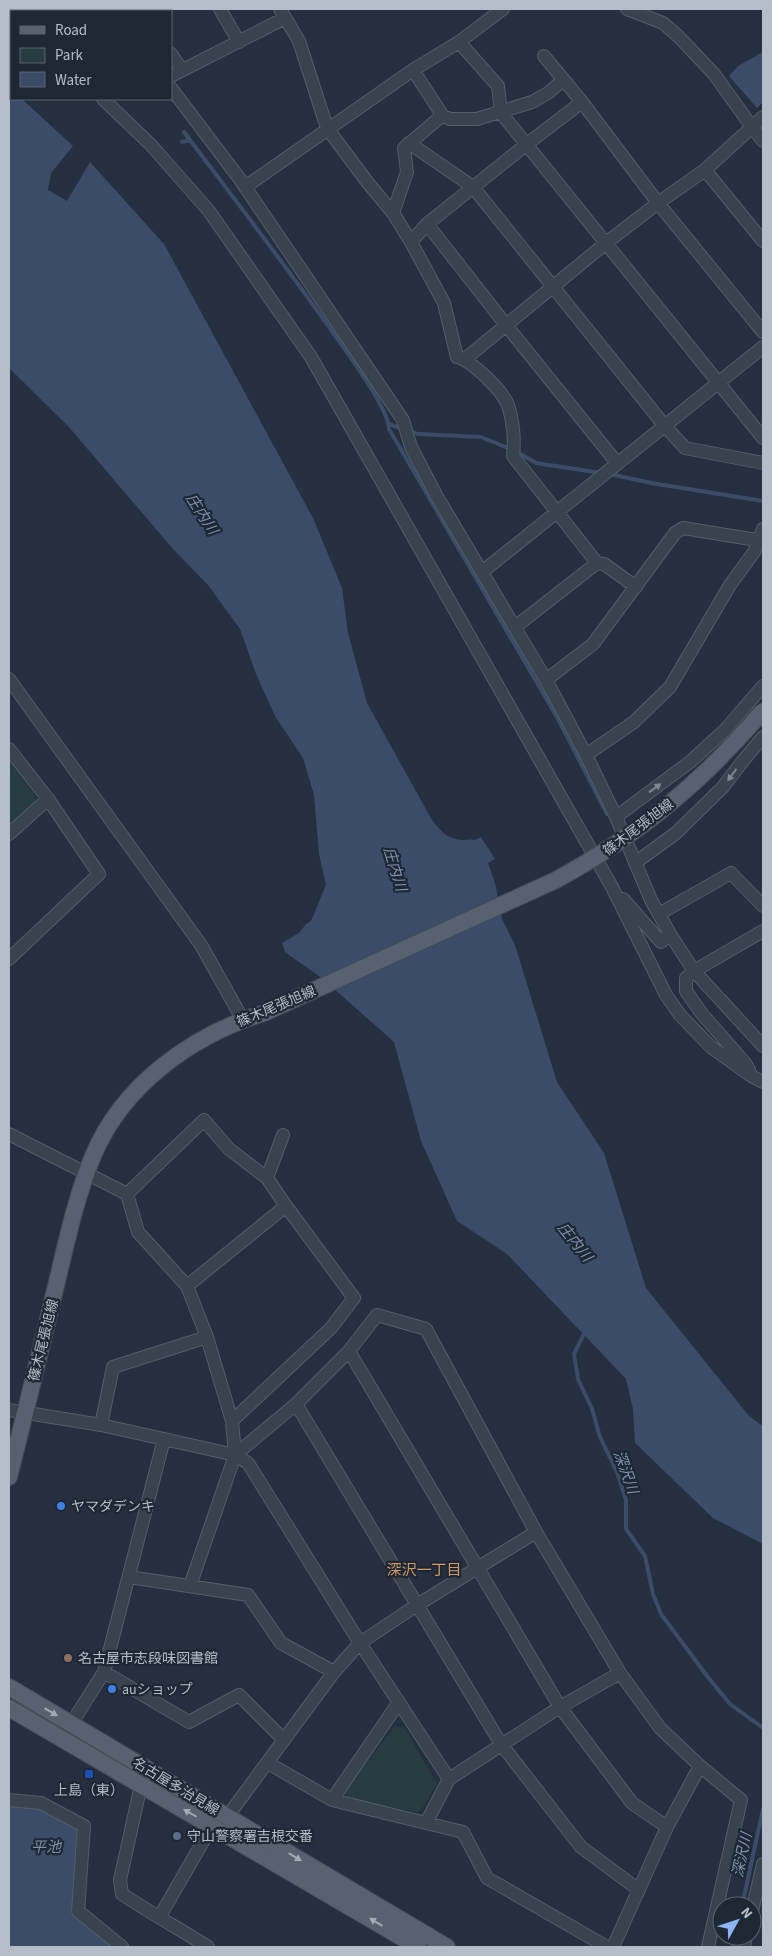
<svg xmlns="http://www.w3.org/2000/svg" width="772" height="1956" viewBox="0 0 772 1956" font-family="'Source Sans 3','Noto Sans JP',sans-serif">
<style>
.green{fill:#273c40}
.water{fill:#3b4c68}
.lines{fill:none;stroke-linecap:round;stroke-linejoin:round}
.stream{stroke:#3b4c68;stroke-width:4}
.minor-casing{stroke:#545d6a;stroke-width:14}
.major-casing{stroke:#434b58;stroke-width:18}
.minor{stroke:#39424f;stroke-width:12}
.major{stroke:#57616f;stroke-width:16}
.major-bridge-casing{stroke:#434b58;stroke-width:18;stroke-linecap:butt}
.major-bridge{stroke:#57616f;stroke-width:16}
.oneway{fill:#7e8693}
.oneway2{fill:#a3abb8}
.shop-dot{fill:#3f7fe0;stroke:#1e2734;stroke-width:2}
.education-dot{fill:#8d6e63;stroke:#1e2734;stroke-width:2}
.transit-dot{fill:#1a4fb4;stroke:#1e2734;stroke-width:2}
.service-dot{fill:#5c6f8a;stroke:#1e2734;stroke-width:2}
.labels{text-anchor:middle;stroke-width:4.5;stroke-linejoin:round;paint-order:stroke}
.street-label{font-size:14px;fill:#b6bdca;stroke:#1e2734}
.poi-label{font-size:14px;fill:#b6bdca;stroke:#1e2734;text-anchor:start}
.water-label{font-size:15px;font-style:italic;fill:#7d92b1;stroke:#1e2734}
.neighbourhood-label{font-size:15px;fill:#d49a66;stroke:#1e2734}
</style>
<rect width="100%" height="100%" fill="#252f3f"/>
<path class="green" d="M9,761L35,796V806L9,829Z
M394,1727H404L437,1784L421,1810L417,1812L347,1799L345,1791Z"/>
<path class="water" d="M763,52V102L757,108L729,76L738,66Z
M9,86L11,89V99H22L73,146L51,173L48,190L67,201L90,162L164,244L313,518L342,588L348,633L367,703L432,820C441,831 447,839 462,840C467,840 469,839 474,840L481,837L495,859L488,863L495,883L502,919L515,945L557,1082L604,1153L646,1288L749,1416L763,1426V1544L713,1518L635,1443L633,1409L626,1379L507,1254L457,1221L421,1141L394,1042L323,979L285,952L282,943L299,933L306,924L311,921L326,885L319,854L314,795L303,758L275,716L256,674L240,629L208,585L173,549L68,426L9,368Z
M9,1800L41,1803L84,1826L78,1911L122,1947H9Z"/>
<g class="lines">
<path class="stream" d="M43,9L46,11
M184,132C235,200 287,267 336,337C349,355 389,409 389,429L557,717L607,814
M182,142L190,140
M389,424L403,429
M410,431L418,434L481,437L510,449
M517,452L536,463L601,473
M610,474L651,483L763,501
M585,1332L574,1354L578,1379L592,1409L600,1437L617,1472L626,1500V1529L645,1556L653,1594L661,1614L707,1676L730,1704L763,1728
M742,1906L763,1809
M733,1947L735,1936"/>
<g class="minor-casing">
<path id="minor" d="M64,9L67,11
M143,9L144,11
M220,9L239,42
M280,9L299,41L327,128L368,183L393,213
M627,9L663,23L679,37L714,74L752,127L763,117
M9,15L11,18
M459,42L498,86L501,113L763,438
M171,54L182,70
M544,56L582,102L658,203L763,332
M413,70L443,116
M171,76L285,18
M563,80L548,93L532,102L477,119H450L443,116L438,119L404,148L407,172L393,213L411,242L444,303L457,357C472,361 502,390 508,405C513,420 515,440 513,456L597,563L604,564L636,587
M171,88L239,178L403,420L411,447L436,495L546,680L586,755L616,817L651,900L670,934L694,971L763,1046
M103,99L151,145L209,211L311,357L612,887L666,995L680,1015L711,1047L753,1077L763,1082
M409,143L473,187L664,425L685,448L763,463
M705,170L763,241
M245,187L413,70L459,42L503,9
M427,224L506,325L617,463
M411,242L427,224L527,144L582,102
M465,359L606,243L658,203L705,170L752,127L763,141
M482,572L763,347
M515,627L597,563
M9,679L201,945L243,1020
M546,680L593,644L675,533L683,528L763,541
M9,749L48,799L99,874L9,959
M586,755L634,722L670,687L730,585L754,552L763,529
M616,817L690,762L725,730L763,686
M9,834L48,799
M635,863L676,833L723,787L742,762L763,737
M623,899L661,942L670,934
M659,914L731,873L763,906
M749,1070L745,1063L702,1014L686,991V978L694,971L763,931
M9,1134L127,1194L138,1232L187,1286L207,1337L232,1421L235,1455L190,1586
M267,1178L283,1135
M127,1194L204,1120L229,1149L267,1178L286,1206L354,1298L331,1328L232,1421
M187,1286L286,1206
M349,1351L560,1707L632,1803L667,1827
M296,1404L501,1744L581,1847L639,1890
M9,1410L101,1425L164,1439L235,1455L248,1463L360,1643L449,1779
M101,1425L113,1367L207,1337
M235,1455L296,1404L349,1351L377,1315L426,1329L536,1532L620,1673L660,1728L700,1766L741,1800L708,1947
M129,1577L248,1595L281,1643L334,1672
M104,1672L189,1722L239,1695L284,1740
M71,1724L104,1672L164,1439
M268,1763L332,1800L463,1832L487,1878L607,1947
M141,1785L120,1880L122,1894C150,1913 180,1929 208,1947
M9,1800L41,1803L84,1826L78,1911L122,1947
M332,1800L399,1702
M227,1817L334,1672L360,1643L417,1605L536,1532
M426,1823L449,1779L560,1707L620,1673
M752,1911L763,1864
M160,1916L212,1826
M613,1947L667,1827L700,1766
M744,1947L746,1936"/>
</g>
<g class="major-casing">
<path id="major" d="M9,1477C24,1417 39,1358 53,1298C65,1250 74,1202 93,1156C123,1084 193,1035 264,1013
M9,1687L447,1947
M9,1708L418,1947"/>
</g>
<use href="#minor" class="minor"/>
<use href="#major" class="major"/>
<g class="major-bridge-casing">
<path id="major-bridge" d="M264,1013L556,880C640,834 701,783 763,711"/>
</g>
<use href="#major-bridge" class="major-bridge"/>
</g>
<defs><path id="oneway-solid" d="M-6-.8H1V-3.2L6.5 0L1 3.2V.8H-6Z" transform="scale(1.25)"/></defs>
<g class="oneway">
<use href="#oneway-solid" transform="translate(732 775) rotate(126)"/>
<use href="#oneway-solid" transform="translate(655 788) rotate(-36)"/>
</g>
<g class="oneway2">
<use href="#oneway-solid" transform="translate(51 1712) rotate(31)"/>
<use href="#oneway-solid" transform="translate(190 1813) rotate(-150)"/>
<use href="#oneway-solid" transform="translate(295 1857) rotate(31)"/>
<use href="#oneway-solid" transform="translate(376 1922) rotate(-149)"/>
</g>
<g class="shop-dot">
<circle cx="61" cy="1506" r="5"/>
<circle cx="112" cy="1689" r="5"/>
</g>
<circle class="education-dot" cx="68" cy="1658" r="5"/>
<rect class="transit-dot" x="84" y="1769" width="10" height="10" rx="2.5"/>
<circle class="service-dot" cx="177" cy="1836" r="5"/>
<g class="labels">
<g class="street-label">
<text transform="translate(638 827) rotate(-37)" y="5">篠木尾張旭線</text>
<text transform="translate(276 1006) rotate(-23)" y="5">篠木尾張旭線</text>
<text transform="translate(43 1340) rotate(-76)" y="5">篠木尾張旭線</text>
<text transform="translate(176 1786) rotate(31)" y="5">名古屋多治見線</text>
</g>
<g class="poi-label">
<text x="71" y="1511">ヤマダデンキ</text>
<text x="78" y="1663">名古屋市志段味図書館</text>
<text x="122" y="1694">auショップ</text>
<text x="89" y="1795" text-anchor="middle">上島（東）</text>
<text x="187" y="1841">守山警察署吉根交番</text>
</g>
<g class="water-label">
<text transform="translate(202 514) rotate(57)" y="5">庄内川</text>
<text transform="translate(395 869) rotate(73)" y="5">庄内川</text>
<text transform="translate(575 1242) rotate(51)" y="5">庄内川</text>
<text transform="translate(626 1472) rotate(70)" y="5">深沢川</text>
<text x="46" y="1852">平池</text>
<text transform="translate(742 1855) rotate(-78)" y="5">深沢川</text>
</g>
<g class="neighbourhood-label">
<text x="424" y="1575">深沢一丁目</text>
</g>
</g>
<rect width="772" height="1956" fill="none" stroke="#b6bdca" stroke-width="20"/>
<rect x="10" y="10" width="162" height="90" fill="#1e2734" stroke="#5b6370"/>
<rect x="20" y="26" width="25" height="8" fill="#57616f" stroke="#5b6370"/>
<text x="55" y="35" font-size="15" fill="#b6bdca">Road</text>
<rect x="20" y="48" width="25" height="15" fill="#273c40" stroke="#5b6370"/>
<text x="55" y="60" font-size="15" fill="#b6bdca">Park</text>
<rect x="20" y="72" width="25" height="15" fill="#3b4c68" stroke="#5b6370"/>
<text x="55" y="85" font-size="15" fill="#b6bdca">Water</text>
<g transform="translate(737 1921) rotate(50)"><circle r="24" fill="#1e2734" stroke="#5b6370"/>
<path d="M0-4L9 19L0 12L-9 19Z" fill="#8db3f7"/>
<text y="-8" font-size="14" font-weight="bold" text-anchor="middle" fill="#b6bdca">N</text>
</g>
</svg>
